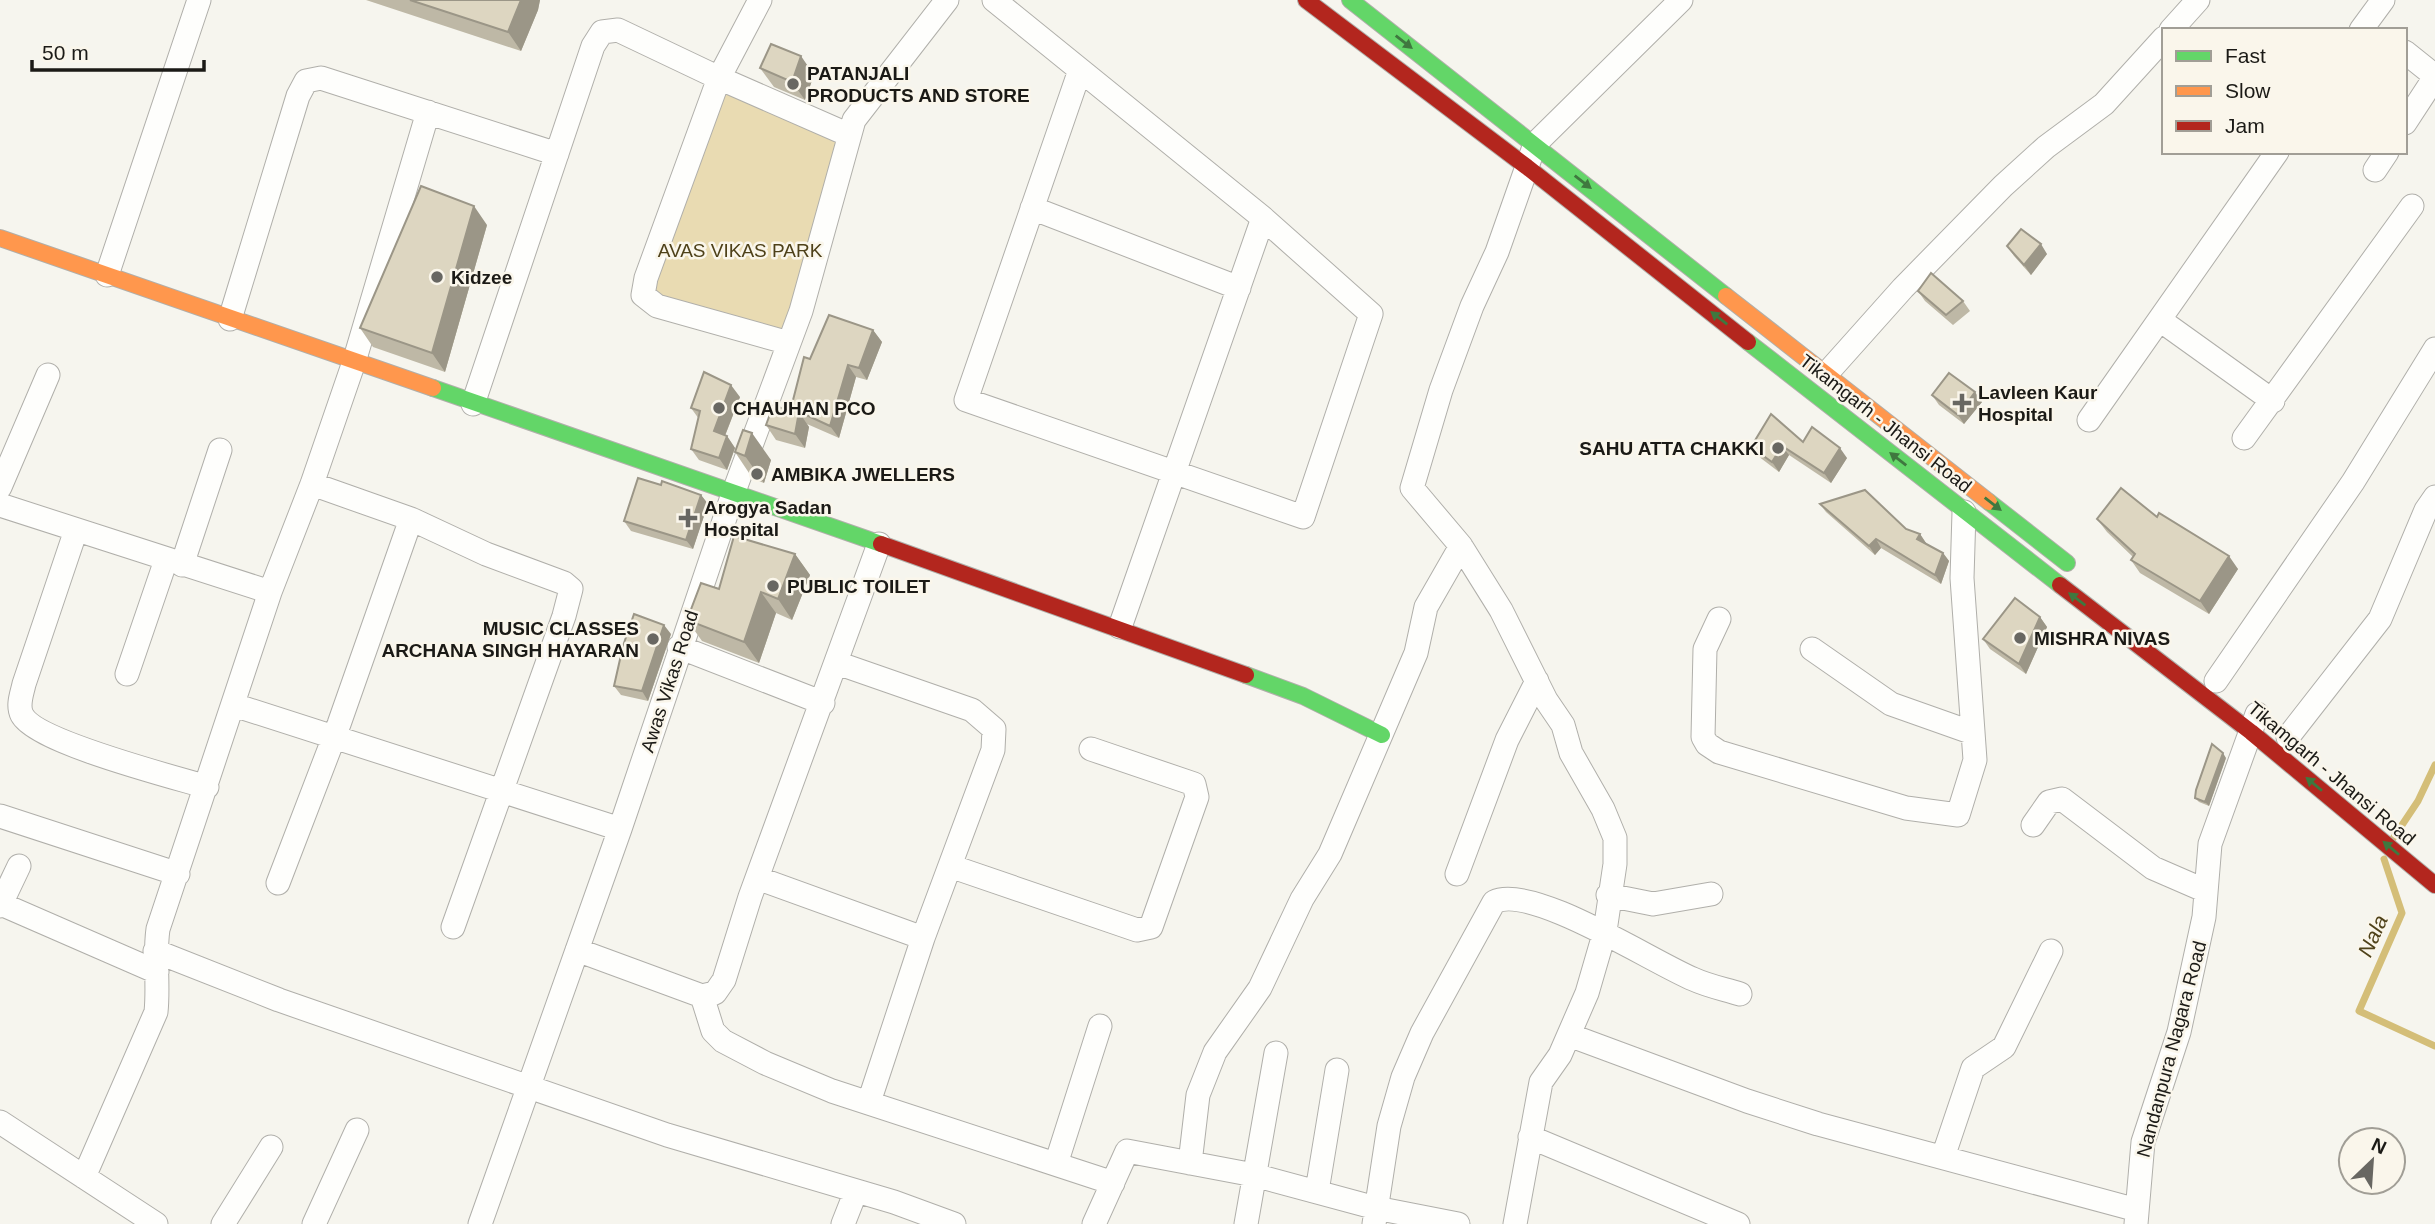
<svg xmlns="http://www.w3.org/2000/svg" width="2435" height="1224" viewBox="0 0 2435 1224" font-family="Arial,sans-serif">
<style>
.green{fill:#e9dbb2}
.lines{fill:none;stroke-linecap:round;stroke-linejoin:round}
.stream{stroke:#d4be78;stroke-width:7}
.street-casing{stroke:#b0afaa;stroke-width:25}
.fast-casing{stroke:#b0afaa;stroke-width:18}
.slow-casing{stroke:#b0afaa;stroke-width:18}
.jam-casing{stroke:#b0afaa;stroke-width:18}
.street{stroke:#fefefc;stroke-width:23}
.fast{stroke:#63d668;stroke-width:16}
.slow{stroke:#ff974d;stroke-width:16}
.jam{stroke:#b3261e;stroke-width:16}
.wall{fill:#beb8a6}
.shaded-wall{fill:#9b9687}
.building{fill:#ddd6c1;stroke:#9b9687;stroke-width:2}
.oneway{fill:#3f783f}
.poi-dot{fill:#686762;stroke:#faf6eb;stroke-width:2.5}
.labels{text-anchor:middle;stroke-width:5;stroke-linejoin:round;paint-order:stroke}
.poi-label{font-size:19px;font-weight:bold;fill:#1b1a16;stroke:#faf6eb;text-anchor:start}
.park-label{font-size:19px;fill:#4e4119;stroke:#faf6eb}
.street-label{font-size:19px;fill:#1b1a16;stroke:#faf6eb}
.water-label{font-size:21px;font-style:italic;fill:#4f421a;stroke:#faf6eb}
</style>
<rect width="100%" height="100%" fill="#f6f5ee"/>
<path class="green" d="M722,87L842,137L789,333L649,300Z"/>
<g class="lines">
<path class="stream" d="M2392,840L2418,801L2435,765
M2384,859L2402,913L2359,1011L2435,1046"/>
<g class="street-casing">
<path id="street" d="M760,0L719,78L849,135
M994,0L1263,218L1120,627
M2171,30L2198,0
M2361,30L2383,0
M2405,52L2435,76
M1080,70L966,400L1303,517L1371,314L1263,218
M2405,123L2435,77
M2375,170L2387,152
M1032,208L1239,288
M107,275L199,0
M230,319L298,96L306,81L321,78L557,154
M2160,320L2273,401
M1828,372L1903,288L2003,186L2046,147L2104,104L2164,38
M473,404L593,46L602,32L618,30L719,78L646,278L643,295L657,306L789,343
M2089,420L2277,152
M2244,438L2412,206
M312,484L411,519L486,554L564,583L571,589L564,616L453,927
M0,487L48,375
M0,505L270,592
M76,530L24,684C22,694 17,705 22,715C36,742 174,777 207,787
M182,565L220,450
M1719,619L1705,649L1703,737L1707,744L1719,752L1906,808L1958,815L1975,760L1962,578L1964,512
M679,647L823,703
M1812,649L1891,704L1973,733
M837,663L972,710L994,729L993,750L923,938L869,1102
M127,674L166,560
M2216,681L2353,482L2435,349
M234,705L620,829
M2288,737L2380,619L2426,510L2435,497
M0,816L178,874
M2033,825L2049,802L2062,799L2153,868L2206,891
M950,866L1137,930L1151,927L1197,797L1194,784L1091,749
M1457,874L1507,740L1537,681
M757,878L923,938
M278,883L339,724L411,519
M1608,895L1653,904L1711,894
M1,904L157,972
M0,906L19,866
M577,950L702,996L715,993L724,980L750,897L879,544
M155,951L279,1000L667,1135L894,1202L954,1224
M702,996L713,1031L723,1041L765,1063L832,1091L1113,1183
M1569,1035L1747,1101L1818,1124L2137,1210
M0,1122L156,1224
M1530,1137L1738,1224
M1943,1157L1973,1068L2004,1047L2051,951
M1190,1163L1198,1095L1215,1052L1260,988L1302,899L1330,854L1416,653L1426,607L1461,546
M1056,1164L1100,1026
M84,1177L156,1012C159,984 154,957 158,929L270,592L312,484L354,362L428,112
M1317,1191L1337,1070
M223,1224L271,1147
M314,1224L357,1130
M480,1224L620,829L733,494L801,311L854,120L947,0
M843,1224L856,1191
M1094,1224L1127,1151L1254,1175L1376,1208L1458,1224
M1246,1224L1276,1053
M1374,1224L1389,1126L1403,1077L1422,1033L1494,902C1531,883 1654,963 1693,979C1708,986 1724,989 1740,994
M1515,1224L1541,1082L1560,1055L1587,993L1605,931L1615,864V838L1603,809L1571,753L1563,725L1546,700L1501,610L1461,546L1412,488L1441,390L1472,306L1497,252L1535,144L1681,0
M2136,1224L2143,1142L2179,1032L2204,917L2210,844L2257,714"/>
</g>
<g class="fast-casing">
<path id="fast" d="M1350,0L1726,296
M1748,342L2060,585
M433,388L881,544
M1989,502L2067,563
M1246,675L1303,696L1382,735"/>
</g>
<g class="slow-casing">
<path id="slow" d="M0,238L433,388
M1726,296L1989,502"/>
</g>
<g class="jam-casing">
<path id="jam" d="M1306,0L1527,167L1748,342
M881,544L1246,675
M2060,585L2251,732L2435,885"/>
</g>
<use href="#street" class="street"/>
<use href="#fast" class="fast"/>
<use href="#slow" class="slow"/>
<use href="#jam" class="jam"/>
</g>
<path class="wall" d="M366,0H540L538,10L521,51Z
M760,68L814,75L805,100L774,87Z
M487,225L445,372L373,347L360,328Z
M2007,246L2047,254L2031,275L2014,256Z
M1918,291L1963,301L1970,311L1953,325L1925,301Z
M873,330L882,342L867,380L856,377L839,438L807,424L809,427L805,448L776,440L766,425L793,411L791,408L810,359Z
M1932,395L1982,402L1964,424L1939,405Z
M740,397L725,436H727L735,448L727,470L699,460L691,449L699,419L691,408Z
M1803,442L1847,458L1831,483L1789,455L1779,472L1758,456L1751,447Z
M735,452L771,460L764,483L753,479Z
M661,485L701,495L708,504L693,549L631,531L624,521Z
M1820,504L1920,534L1926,543H1925L1943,553L1949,561L1941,584L1881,548L1875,555L1826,512Z
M2157,517L2238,569L2209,614L2140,573L2131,560L2133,557L2107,532L2097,519Z
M795,554L810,575L792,620L776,613L759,663L702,641L687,620L719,589Z
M2040,617L2047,627L2026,674L1990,649L1983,639Z
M671,634L648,701L621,695L614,686Z
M2226,758L2209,806L2199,802L2195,798Z"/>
<path class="shaded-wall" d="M521,0H540L538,10L521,51L508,32Z
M801,56L814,75L805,100L792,82Z
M474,206L487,225L445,372L432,353Z
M2041,244L2047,254L2031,275L2024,265Z
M873,330L882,342L867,380L859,368Z
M848,365L856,377L839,438L830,426Z
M731,385L740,397L722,443L714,431Z
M1975,392L1982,402L1964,424L1958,415Z
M799,412L809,427L805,448L795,434Z
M752,433L771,460L764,483L745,456Z
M727,436L735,448L727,470L719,458Z
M1782,446L1789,455L1779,472L1772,462Z
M1840,448L1847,458L1831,483L1824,473Z
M701,495L708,504L693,549L686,540Z
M1920,534L1926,543L1923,547L1917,539Z
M1876,539L1881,548L1875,555L1869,546Z
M1943,553L1949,561L1941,584L1935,575Z
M795,554L810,575L792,620L778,599Z
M2229,556L2238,569L2209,614L2200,601Z
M761,592L776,613L759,663L744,642Z
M2040,617L2047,627L2026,674L2019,664Z
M664,625L671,634L648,701L642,691Z
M2223,753L2226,758L2209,806L2205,802Z"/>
<path class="building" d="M410,0H521L508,32Z
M771,44L801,56L792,82L760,68Z
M421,186L474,206L432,353L360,328Z
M2021,229L2041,244L2024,265L2007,246Z
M1931,273L1963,301L1946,315L1918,291Z
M829,315L873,330L859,368L848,365L830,426L791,408L804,357L810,359Z
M704,372L731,385L714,431L727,436L719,458L691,449L700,411L691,408Z
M1949,373L1975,392L1958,415L1932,395Z
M773,406L799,412L795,434L766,425Z
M1771,414L1803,442L1812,427L1840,448L1824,473L1782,446L1772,462L1751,447Z
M743,430L752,433L745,456L735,452Z
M638,478L661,485L662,481L701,495L686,540L624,521Z
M2121,488L2157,517L2159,513L2229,556L2200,601L2131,560L2135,554L2097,519Z
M1865,490L1906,529L1920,534L1917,539L1943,553L1935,575L1876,539L1869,546L1820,504Z
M734,536L795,554L778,599L761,592L744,642L687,620L701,583L719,589Z
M2015,598L2040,617L2019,664L1983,639Z
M634,614L664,625L642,691L614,686L623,646Z
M2212,744L2223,753L2205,802L2195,798L2196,790Z"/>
<defs><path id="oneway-solid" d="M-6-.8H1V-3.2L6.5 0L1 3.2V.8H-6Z" transform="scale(1.75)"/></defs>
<g class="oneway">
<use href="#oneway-solid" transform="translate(1404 42) rotate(38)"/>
<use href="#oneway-solid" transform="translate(1583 182) rotate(38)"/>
<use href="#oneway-solid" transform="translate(1719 318) rotate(-142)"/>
<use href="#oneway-solid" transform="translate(1898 459) rotate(-142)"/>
<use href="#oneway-solid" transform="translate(1993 504) rotate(38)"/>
<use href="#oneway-solid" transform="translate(2077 599) rotate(-143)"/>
<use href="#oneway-solid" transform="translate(2314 784) rotate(-140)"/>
<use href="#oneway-solid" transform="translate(2391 848) rotate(-140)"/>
</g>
<g class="poi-dot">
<circle cx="793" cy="84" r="7"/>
<circle cx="437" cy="277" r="7"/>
<path d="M1958.5 392.5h7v7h7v7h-7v7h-7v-7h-7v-7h7z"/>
<circle cx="719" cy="408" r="7"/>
<circle cx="1778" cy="448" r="7"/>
<circle cx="757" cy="474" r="7"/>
<path d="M684.5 507.5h7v7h7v7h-7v7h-7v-7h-7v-7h7z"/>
<circle cx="773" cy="586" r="7"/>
<circle cx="2020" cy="638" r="7"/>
<circle cx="653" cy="639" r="7"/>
</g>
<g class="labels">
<g class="poi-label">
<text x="807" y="80">PATANJALI<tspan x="807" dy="22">PRODUCTS AND STORE</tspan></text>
<text x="451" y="284">Kidzee</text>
<text x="1978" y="399">Lavleen Kaur<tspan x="1978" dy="22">Hospital</tspan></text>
<text x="733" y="415">CHAUHAN PCO</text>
<text x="1764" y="455" text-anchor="end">SAHU ATTA CHAKKI</text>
<text x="771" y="481">AMBIKA JWELLERS</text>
<text x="704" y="514">Arogya Sadan<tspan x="704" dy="22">Hospital</tspan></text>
<text x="787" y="593">PUBLIC TOILET</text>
<text x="639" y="635" text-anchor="end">MUSIC CLASSES<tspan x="639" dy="22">ARCHANA SINGH HAYARAN</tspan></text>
<text x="2034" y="645">MISHRA NIVAS</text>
</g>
<g class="park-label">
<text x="740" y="257">AVAS VIKAS PARK</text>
</g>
<g class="street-label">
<text transform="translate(1886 423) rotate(38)" y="7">Tikamgarh - Jhansi Road</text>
<text transform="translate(669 681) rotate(-72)" y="7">Awas Vikas Road</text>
<text transform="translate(2332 773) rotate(40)" y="7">Tikamgarh - Jhansi Road</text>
<text transform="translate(2171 1049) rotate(-75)" y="7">Nandanpura Nagara Road</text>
</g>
<g class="water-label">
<text transform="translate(2373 936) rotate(-66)" y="7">Nala</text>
</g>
</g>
<rect x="2162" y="28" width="245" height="126" fill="#faf6eb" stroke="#a19e96" stroke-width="2"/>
<rect x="2176" y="51" width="35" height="10" fill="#63d668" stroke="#a19e96" stroke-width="2"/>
<text x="2225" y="63" font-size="21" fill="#1b1a16">Fast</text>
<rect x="2176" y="86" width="35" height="10" fill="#ff974d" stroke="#a19e96" stroke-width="2"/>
<text x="2225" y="98" font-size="21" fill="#1b1a16">Slow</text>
<rect x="2176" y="121" width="35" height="10" fill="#b3261e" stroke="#a19e96" stroke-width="2"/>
<text x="2225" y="133" font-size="21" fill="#1b1a16">Jam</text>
<g transform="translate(2372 1161) rotate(25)"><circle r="33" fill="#faf6eb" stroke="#a19e96" stroke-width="2"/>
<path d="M0-5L12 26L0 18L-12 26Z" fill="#686762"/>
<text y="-10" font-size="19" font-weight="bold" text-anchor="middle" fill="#1b1a16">N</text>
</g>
<path d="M32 60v10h172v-10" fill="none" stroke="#1b1a16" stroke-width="3.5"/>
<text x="42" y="60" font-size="21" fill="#1b1a16" stroke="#faf6eb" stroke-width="5" paint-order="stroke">50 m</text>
</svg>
